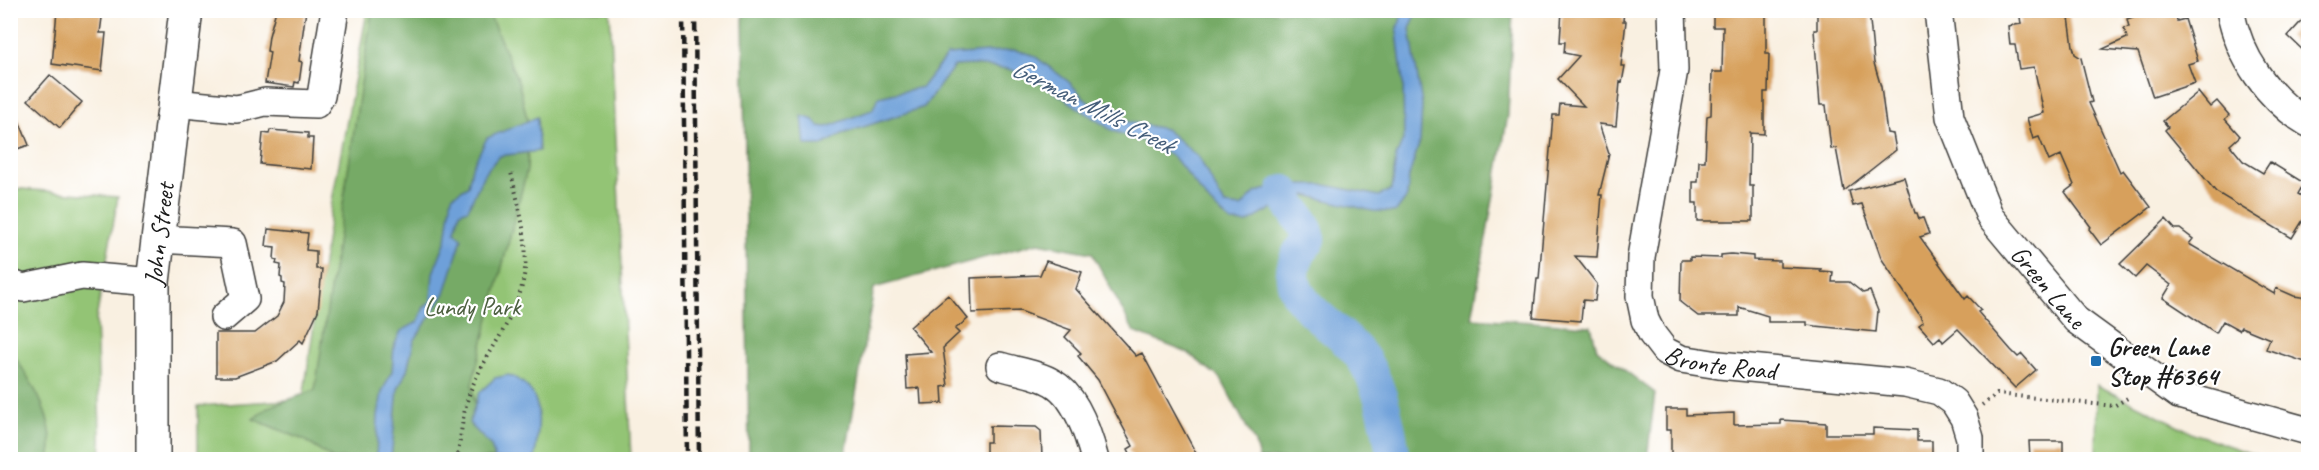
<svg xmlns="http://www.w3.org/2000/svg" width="2319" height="470" viewBox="0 0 2319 470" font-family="Caveat,sans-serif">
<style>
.green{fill:#93c474;stroke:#587048;stroke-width:1.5}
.forest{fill:#76aa66;stroke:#496341;stroke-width:1.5}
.water{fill:#6ea0d9;stroke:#455e7a;stroke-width:1.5}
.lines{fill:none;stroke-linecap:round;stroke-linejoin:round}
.river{stroke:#6ea0d9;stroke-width:34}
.building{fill:#d7a05c}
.minor-casing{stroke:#3d3c3a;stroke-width:30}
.major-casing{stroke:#3d3c3a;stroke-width:36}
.path{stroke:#3d3c3a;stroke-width:4;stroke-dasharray:1.5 4.5;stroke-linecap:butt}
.minor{stroke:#fff;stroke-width:27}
.major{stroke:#fff;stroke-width:33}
.rail{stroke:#1c1c1c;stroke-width:4.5;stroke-dasharray:9 4.5;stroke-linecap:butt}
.poi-dot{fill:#1f6fb2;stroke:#fff;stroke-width:2}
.labels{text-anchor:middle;stroke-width:4.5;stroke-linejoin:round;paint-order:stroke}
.street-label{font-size:26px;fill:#1c1c1c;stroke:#fff}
.park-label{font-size:26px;fill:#4c5f3f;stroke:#fff}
.poi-label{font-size:26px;font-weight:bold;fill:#1c1c1c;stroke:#fff;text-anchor:start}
.water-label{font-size:27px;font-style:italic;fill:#455e7a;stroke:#fff}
</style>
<rect width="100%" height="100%" fill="#fff"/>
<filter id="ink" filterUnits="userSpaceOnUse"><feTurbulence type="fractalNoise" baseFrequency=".0167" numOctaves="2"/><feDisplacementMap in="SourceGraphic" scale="12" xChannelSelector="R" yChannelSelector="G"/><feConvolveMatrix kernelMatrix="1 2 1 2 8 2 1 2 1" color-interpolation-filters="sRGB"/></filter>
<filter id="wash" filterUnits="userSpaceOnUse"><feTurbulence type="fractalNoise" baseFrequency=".008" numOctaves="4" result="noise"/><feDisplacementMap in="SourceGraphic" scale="24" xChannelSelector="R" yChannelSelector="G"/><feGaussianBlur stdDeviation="1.35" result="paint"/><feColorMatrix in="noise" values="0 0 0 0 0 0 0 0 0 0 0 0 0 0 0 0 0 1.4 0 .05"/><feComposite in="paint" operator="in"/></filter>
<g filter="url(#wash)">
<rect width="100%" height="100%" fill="#f9f0e1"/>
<path class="green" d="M370,10L610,11L631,459H198V406L303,399L332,201L367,12Z
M10,188L118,197L96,320L101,459H11Z
M2097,385L2193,433L2266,459H2096Z"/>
<path class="forest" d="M372,11H488L519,84L529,127L527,170L472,384L477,420L520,459H333L304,440L253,419L269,407L315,390Z
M743,11H1513L1508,115L1472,318L1591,326L1597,349L1655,393L1647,459H1259L1255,443L1221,379L1188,353L1134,332L1092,253L1038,243L874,288L845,459H749Z
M11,351C31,381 59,422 49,459H11Z"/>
<path class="water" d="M1403,11H1417L1410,29L1422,105L1420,141L1409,176L1407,197L1396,212L1373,211L1306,195L1287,200L1247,223L1231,222L1210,203L1174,157L1150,143L1113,131L1035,79L1009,69L973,65L954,66L924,107L842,134L823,145H805L802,116L814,120L819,126L827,127L872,110L879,97L922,87L947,55L1015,50L1033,55L1069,82L1091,105L1124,121L1165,129L1175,137L1199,158L1225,205L1241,207L1256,192L1284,185H1326L1379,196L1392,189L1396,157L1404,137L1403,84L1397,31Z
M537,117L539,151L499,156L484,174L468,209L460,212L455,231L462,238L445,293L414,341L407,370L398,389L391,459H376L378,416L382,392L392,371L394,346L401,331L418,322L424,307L431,301L433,273L446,240L452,196L468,186L472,167L487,138Z
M509,375C548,391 538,424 535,459H495L491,446L469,423L479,393L495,378Z"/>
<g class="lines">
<path class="river" d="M1284,192C1290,211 1304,217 1309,239C1259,299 1339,319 1365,362C1382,391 1389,427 1394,460"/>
</g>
<g id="blocks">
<path class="building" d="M75,10H103L100,33H106L102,71L52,64L57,11L75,13Z
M276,10H306L299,61L302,62L299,83L295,82L294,87L265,83L270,52L267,51L269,36Z
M1562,10H1624L1623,21H1626L1621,66H1625L1622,83L1620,82L1616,126L1599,124L1609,154L1599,195H1602L1597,257L1575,256L1597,284L1595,301L1583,300L1581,321L1533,317L1537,279H1539L1553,115H1559L1560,104L1584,106L1558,79L1579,56L1564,53L1565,42H1560Z
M1713,10L1766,11V54H1769L1768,92H1764V134L1750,133L1749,186H1753V221H1697V203H1693V182H1698L1699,161H1705L1707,116L1711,115L1712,72H1722L1723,27H1713Z
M1817,10H1869L1874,63L1881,87L1887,133L1893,134L1896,150L1844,191L1836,148L1831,149L1826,105H1820L1814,30H1817Z
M2019,10H2068L2073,46L2075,54L2081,58L2092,102L2089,103L2120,172L2123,170L2151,207L2101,245L2089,229L2091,227L2065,192L2074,185L2061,155L2049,161L2039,137L2033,139L2027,118L2044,113L2034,67L2019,69L2015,45H2010L2008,26L2021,24Z
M2153,10H2174L2177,21L2185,19L2198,61L2188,64L2195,83L2153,97L2138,52L2103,49L2127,38L2124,28L2129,27L2127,19Z
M2308,14V55L2288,36Z
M50,75L82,102L60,128L28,100Z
M2198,92L2210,107L2217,101L2229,115L2225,119L2240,136L2230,145L2243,161L2263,173L2270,162L2304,183L2298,194L2308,200V212L2292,238L2216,192L2165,130L2168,127L2163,121Z
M10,99L29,145L14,150L10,142Z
M270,130L308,133V138H313L311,169L260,164L263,133L269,134Z
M1904,177L1915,213H1917L1919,219L1923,218L1929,234L1920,237L1965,299L1968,296L1981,310L1978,312L2011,350L2018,357L2022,354L2036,370L2015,388L1958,329L1943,342L1940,337L1934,342L1919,325L1923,322L1919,314L1881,258L1862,204L1853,206L1849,191Z
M2166,219L2175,229H2180L2193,239L2189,244L2274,294L2276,288L2294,296L2308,298V363L2266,349L2270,339L2241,327L2239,330L2223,321L2216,333L2163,298L2171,285L2146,266L2135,278L2120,264Z
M268,229L308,233L306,250L316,251V269H322L318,311L303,343L300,340L277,361L235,377H216V333H255L277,316L284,302L285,284L282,283V278L280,277L281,265L276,264L277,260L274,259L275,247L266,246Z
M1731,254L1753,256V260L1780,261V267L1821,269L1820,271L1833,272L1832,282H1849L1863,293L1870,291L1878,311L1876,332L1815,326L1807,325V322H1768V316L1739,307V316H1698L1680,302L1681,260H1690V257L1721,258V255Z
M1046,261L1082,272L1076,289L1136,356L1142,353L1199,459H1133L1128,449L1133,446L1098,380L1078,356L1081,353L1065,337L1071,330L1020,311L972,313L971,278L1040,275Z
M948,295L968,319L955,329L959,333L943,348L948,386L942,387L943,403L921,404L920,388L907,389L905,354L931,352L910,327Z
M1666,409H1686V415L1734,413V425L1781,424V420L1826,423V434H1873V428L1917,430V441H1932V459H1671V430H1666Z
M990,426L1036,427L1041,431L1042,459H986V442H990Z
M2029,441H2063V459H2030Z"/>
</g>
</g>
<g filter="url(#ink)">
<use href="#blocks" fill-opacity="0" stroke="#3d3c3a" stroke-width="1.5"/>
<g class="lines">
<g class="minor-casing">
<g id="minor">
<path id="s1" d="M1672,10L1674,70L1641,257L1640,296L1645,320L1652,334L1665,351L1681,359L1719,365L1905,383L1939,391L1954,402L1964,418L1970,438V460"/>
<path id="s2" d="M1938,10L1950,117L1990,217L2076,320L2179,395L2308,431"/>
<path d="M2230,10C2239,57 2268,99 2308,123"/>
<path d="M174,103L237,109L265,102L316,104L321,96L335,10"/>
<path d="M157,239L233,243L245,299L224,317"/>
<path d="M10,283L23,288L82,276L153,282"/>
<path d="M1000,366C1016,371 1039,374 1053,383C1076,396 1089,436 1095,460"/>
</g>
</g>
<g class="major-casing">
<g id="major">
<path id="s3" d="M153,460V282L186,10"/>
</g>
</g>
<path class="path" d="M1982,405L1997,394L2114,406L2131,396
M457,460C461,437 462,414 470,392C486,351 517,320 524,276C530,242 518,205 511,172"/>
<use href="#minor" class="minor"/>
<use href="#major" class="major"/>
<path class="rail" d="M683,10L687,460
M695,10L699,460"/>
</g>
</g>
<rect class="poi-dot" x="2090" y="355" width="12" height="12" rx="3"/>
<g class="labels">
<g class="street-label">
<text dy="9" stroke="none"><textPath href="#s3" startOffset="226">John Street</textPath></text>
<text dy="9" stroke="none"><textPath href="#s2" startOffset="306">Green Lane</textPath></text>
<text dy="9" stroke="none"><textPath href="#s1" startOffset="408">Bronte Road</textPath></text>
</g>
<g class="park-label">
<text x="472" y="315">Lundy Park</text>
</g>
<g class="poi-label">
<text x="2108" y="355">Green Lane<tspan x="2108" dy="30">Stop #6364</tspan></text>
</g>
<g class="water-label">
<text transform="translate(1093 106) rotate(27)" y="9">German Mills Creek</text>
</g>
</g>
<rect width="2319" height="470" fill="none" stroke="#fff" stroke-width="36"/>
</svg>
